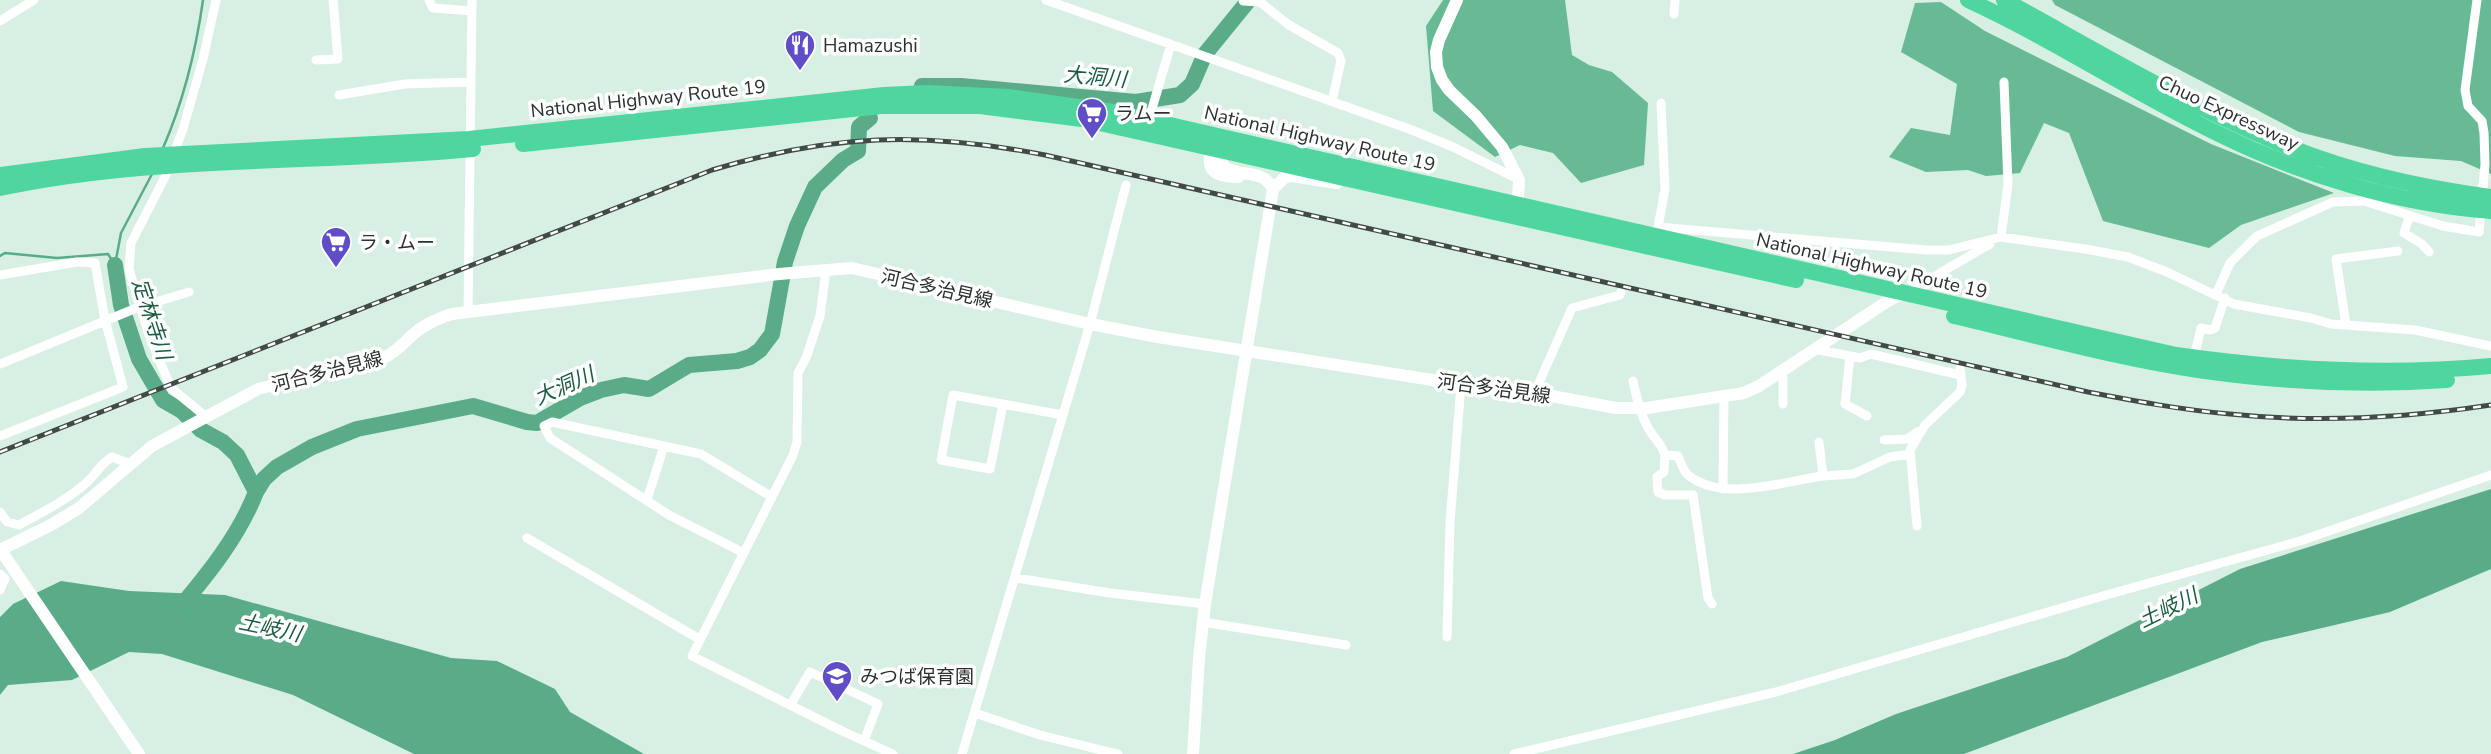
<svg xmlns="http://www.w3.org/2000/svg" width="2491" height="754" viewBox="0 0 2491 754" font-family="'Nunito Sans','Noto Sans JP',sans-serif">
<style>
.forest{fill:#67ba94}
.water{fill:#59ac87}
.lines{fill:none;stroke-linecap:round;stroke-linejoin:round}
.stream{stroke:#59ac87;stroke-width:2.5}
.river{stroke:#59ac87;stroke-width:16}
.street{stroke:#fff;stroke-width:9}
.secondary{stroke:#fff;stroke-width:12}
.highway{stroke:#4fd69f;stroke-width:16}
.rail-casing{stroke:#404b46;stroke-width:5}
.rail{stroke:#fff;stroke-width:2.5;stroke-dasharray:8;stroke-linecap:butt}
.labels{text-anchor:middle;stroke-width:7;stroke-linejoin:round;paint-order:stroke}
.poi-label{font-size:19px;fill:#29322e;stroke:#fff;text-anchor:start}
.street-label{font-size:19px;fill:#29322e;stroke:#fff}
.water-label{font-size:21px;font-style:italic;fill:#1c5c42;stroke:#fff}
</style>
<rect width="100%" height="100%" fill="#d7f0e3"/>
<path class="forest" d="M1443,0H1565L1572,55L1589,65L1612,72L1648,103L1644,165L1581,183L1553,153L1520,145L1495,157L1433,111L1426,26Z
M2052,0H2491V174L2461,161L2395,156L2299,132L2055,5Z
M1941,2L1985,31L2211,144L2334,193L2241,225L2209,248L2103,221L2069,133L2044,123L2020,173L1986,176L1968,170L1926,172L1889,157L1911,128L1950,135L1957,84L1901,52L1915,3Z"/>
<path class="water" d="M2491,489V569L2390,612L2262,642L1964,754H1793L1835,740L1896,714L2067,657L2240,569Z
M61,581L129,591L225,595L451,658L497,661L555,689L570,712L644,754H414L293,695L162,654L129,652L72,680L8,685L0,695V617L13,604Z"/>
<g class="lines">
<path class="stream" d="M163,148C183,102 196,50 203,0
M0,256L5,253L57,258L108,254L115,265
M115,265L121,233L152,174"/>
<path class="river" d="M922,86H961L1136,102L1180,95L1192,84L1205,54L1249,0
M115,265L121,305L139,359L163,400L182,411L201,430L223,442L237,455L256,492C239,536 208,574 177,611
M256,492L264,479L277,467L312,447L357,429L473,406L527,422L537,423L580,398L601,390L624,385L649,389L689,365L737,361L750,357L760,350L772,334L785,262L797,226L815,187L843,160L858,151L859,127L870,118"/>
<path class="street" d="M429,0L433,8L472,11
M1046,0L1412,130L1453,147L1518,179
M1243,1L1260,2L1289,25L1338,53L1341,61L1332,101
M1674,14L1675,0
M0,21L34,0
M316,60L338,59L333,0
M339,95L405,84L471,82
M1149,119L1171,44
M2409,217L2404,233L2422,244L2429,252
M1658,227L1665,189L1661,103
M2001,237L2008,184L2004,82
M1653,239L1658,227L1926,250H1949L2001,237L2085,249L2128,257L2167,272L2234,304L2311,318L2331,324L2415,330L2491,346
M826,270L820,316L806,358L798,373L797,442L793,455L692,656L840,730L893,754
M0,275L77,262L95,263L105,320L123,387L0,436
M1906,293L1923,286L1940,273L1990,244
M2216,294L2230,263L2257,236L2333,202L2364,201L2443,226L2479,232L2485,164L2484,133L2482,121L2468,106L2465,90L2477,0
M468,312L472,0
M2346,325L2336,259L2398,251
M1814,349L1860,358L1871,354L1960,375
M1850,356L1845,404L1867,416
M2194,357L2201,328L2210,330L2215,328L2225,298
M0,364L139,307L189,292
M1781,371L1783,378V404
M1633,381C1637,399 1640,415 1650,431C1655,439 1662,445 1665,455L1678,456C1681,462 1683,471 1688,475C1722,503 1785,481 1823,476
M1534,394L1572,308L1620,295L1621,292
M1003,404L990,469L941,460L953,395L1063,415
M205,416L171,388L149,335L129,269L131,243L165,177L183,129L203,59L216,0
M1884,440L1907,439L1919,431
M1819,442L1823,476L1853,474L1890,457L1910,454
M1665,455L1664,472L1657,477L1658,492L1665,495H1693L1708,598L1712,604
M1723,489L1724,397
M647,500L664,446
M0,512L7,522L19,525C41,513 65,501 85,484C95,476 101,463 112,457L130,464
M1917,526L1910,450L1925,425L1960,392L1962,385L1960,368
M527,538L699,639
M742,552L669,515L550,438L544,426L552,422L701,454L772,497
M0,574L5,579L0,590
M1016,578L1110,593L1205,604
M1203,622L1346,645
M1447,637L1450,523L1461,385
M791,704L810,672L878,704L864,741
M975,713L1040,735L1118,754
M962,754L1090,324L1126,185
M1514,754L1776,692L2099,597L2300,541L2491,475"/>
<path class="secondary" d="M1457,0L1439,40L1436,52L1437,67L1442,80L1449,90L1476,116L1502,147L1519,180L1517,212
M1212,140C1207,168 1208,176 1238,177
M1273,189L1285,177L1291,176L1337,183
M0,549L139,754
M0,550L51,525L79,508L152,446L258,389L385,357C398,351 406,340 416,332C427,323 439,318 452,314L779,274L852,268L1090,324L1158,337L1503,391L1546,395L1616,408H1647L1744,393L1759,386L1888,301L1904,293
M1193,754L1199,658L1205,604L1273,189C1262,167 1240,179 1223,166L1218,143"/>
<path class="highway" d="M1968,0C2055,40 2135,94 2221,135C2305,176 2399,204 2491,211
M2004,0C2097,51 2190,107 2289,147C2354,173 2422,188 2491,197
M523,144L881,106H980L1082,119L1796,280
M0,175L145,156L469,139L884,95L926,93L1008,97L1113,112L2176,355C2281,370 2385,376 2491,366
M0,188C153,155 318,164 473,149
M1954,316C2035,335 2116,358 2198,370C2281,382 2363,386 2447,380"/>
<g class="rail-casing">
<path id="rail" d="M0,452L712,170C832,134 922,131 1045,155L2088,392C2135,401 2182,410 2230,414C2317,423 2405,418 2491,405"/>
</g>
<use href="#rail" class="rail"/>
</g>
<defs>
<g id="restaurant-pin" transform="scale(1.575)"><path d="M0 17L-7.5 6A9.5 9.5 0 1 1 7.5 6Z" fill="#5f4ec7" stroke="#fff"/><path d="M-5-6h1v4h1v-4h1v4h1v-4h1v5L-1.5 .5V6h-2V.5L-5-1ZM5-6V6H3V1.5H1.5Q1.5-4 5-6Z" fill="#fff"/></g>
<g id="supermarket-pin" transform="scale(1.575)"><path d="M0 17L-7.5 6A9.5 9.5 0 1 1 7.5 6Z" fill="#5f4ec7" stroke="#fff"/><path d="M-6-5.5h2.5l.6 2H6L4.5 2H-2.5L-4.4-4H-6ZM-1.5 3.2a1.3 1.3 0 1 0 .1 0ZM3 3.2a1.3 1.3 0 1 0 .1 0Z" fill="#fff"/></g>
<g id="school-pin" transform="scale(1.575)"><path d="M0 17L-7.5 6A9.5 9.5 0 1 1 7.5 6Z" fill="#5f4ec7" stroke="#fff"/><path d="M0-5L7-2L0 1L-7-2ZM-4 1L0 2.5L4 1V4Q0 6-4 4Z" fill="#fff"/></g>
</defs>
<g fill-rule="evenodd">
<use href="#restaurant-pin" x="800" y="45"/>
<use href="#supermarket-pin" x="1092" y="113"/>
<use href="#supermarket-pin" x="336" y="242"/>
<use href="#school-pin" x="837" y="676"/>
</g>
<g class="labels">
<g class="poi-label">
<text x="823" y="52">Hamazushi</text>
<text x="1115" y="120">ラムー</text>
<text x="359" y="249">ラ・ムー</text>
<text x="860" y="683">みつば保育園</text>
</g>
<g class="street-label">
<text transform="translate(648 98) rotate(-6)" y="7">National Highway Route 19</text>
<text transform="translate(2229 112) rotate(25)" y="7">Chuo Expressway</text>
<text transform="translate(1320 138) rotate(13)" y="7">National Highway Route 19</text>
<text transform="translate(1872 265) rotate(13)" y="7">National Highway Route 19</text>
<text transform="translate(937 288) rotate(13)" y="7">河合多治見線</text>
<text transform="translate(327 371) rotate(-14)" y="7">河合多治見線</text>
<text transform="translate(1494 388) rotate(8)" y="7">河合多治見線</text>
</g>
<g class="water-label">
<text transform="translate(1095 77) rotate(5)" y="7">大洞川</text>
<text transform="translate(152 319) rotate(72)" y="7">定林寺川</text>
<text transform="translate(564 386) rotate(-24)" y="7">大洞川</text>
<text transform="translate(2168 608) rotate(-26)" y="7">土岐川</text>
<text transform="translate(270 628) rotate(12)" y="7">土岐川</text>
</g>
</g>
</svg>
